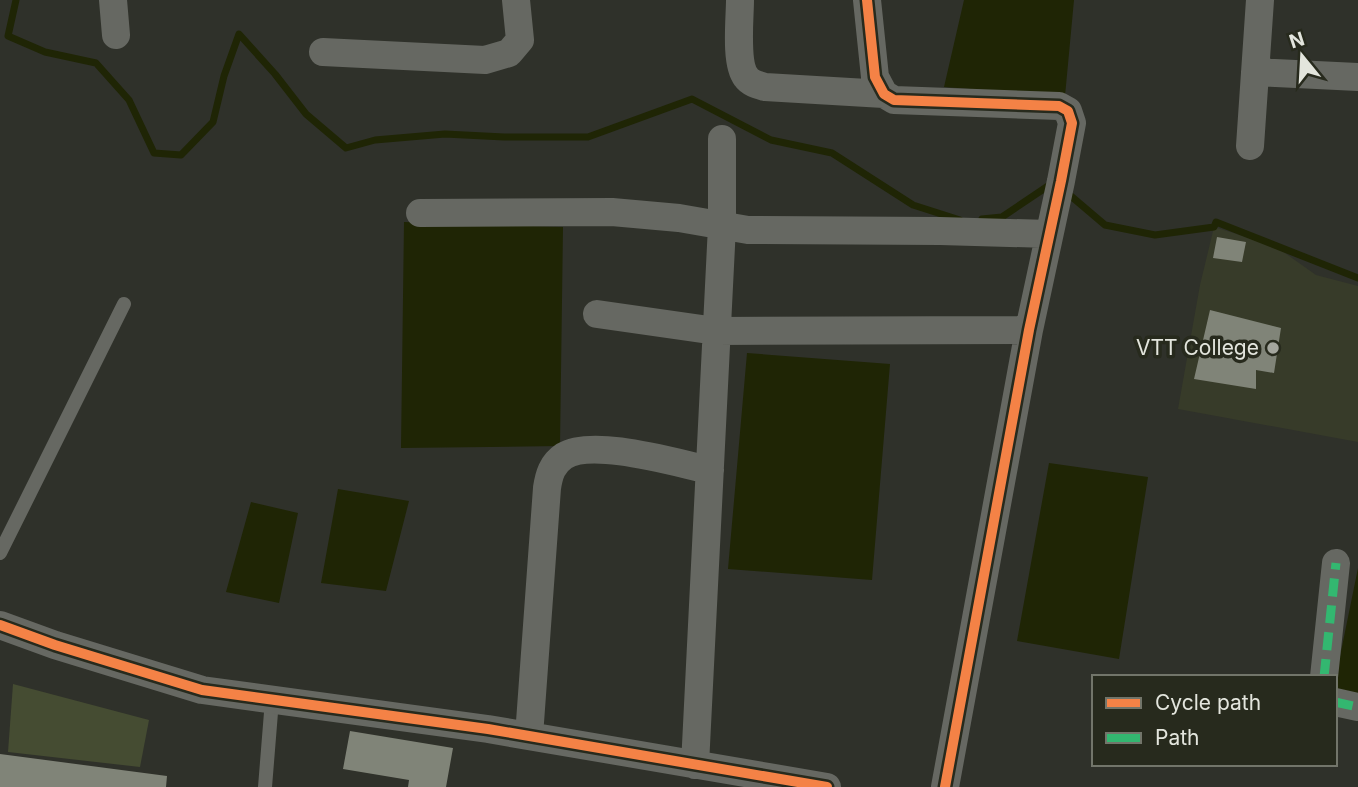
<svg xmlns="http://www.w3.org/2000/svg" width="1358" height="787" viewBox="0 0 1358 787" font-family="Inter,sans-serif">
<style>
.built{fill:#373b29}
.green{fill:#454c32}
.water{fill:#1f2505}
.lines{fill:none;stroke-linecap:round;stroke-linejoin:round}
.stream{stroke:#1f2505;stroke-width:7}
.building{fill:#808478}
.service{stroke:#666862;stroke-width:14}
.minor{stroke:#666862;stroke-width:28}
.quiet{stroke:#33b770;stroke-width:9;stroke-dasharray:18 9;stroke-linecap:butt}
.cycleway-casing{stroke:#272a1d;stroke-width:15}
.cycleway{stroke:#f48246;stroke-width:10}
.poi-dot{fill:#a4a69e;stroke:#272a1d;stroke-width:2.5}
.labels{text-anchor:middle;stroke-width:7;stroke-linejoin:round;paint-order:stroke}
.poi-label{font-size:21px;fill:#e3e5dd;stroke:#272a1d;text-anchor:end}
</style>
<rect width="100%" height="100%" fill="#2f312a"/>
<path class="built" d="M1214,227L1275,246L1316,275L1358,286V442L1178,409L1200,285Z"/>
<path class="green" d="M13,684L149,720L140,767L8,752Z"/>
<path class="water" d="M964,0H1074L1065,96L944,87Z
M404,222L563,227L560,446L401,448Z
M747,353L890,364L872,580L728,569Z
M1049,463L1148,477L1119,659L1017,641Z
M338,489L409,501L386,591L321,583Z
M251,502L298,513L279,603L226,592Z
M1358,568V695L1335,693V681Z"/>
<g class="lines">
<path class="stream" d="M16,0L8,36L45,52L96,63L129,100L154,153L181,155L213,122L224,76L239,34L275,74L306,114L346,148L375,140L445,134L504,137H588L692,99L771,140L832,153L913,205L960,220
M1065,191L1105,225L1155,235L1214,227L1216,222L1358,278
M982,219L1002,217L1051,184"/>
</g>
<path class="building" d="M1217,237L1246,242L1242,262L1213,258Z
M1210,310L1281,328L1274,373L1256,370V389L1194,379Z
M350,731L453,748L446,787H408L409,780L343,769Z
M0,754L167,776L166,787H0Z"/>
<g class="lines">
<path class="service" d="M0,553L124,304
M265,787L272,700"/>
<path class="minor" d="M113,0L116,35
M740,0C740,18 735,63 746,77C750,83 758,85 765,87L884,94
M867,0L875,77L884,94L894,100L1059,106L1068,111L1072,123L1061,181L1029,330L945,787
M323,52L485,60L509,53L520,40L516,0
M1255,72L1358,77
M1250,146L1260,0
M420,213L612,212L679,218L748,230L940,231L1049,234
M597,314L716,331L1029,330
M0,625L55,645L202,690L488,729L827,787
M1324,677L1336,563
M1335,702L1358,707
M529,736L547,488C549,475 552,464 564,456C593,438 676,463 710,470
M695,765L722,226V139"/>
<path class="quiet" d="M1324,677L1336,563
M1335,702L1358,707"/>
<g class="cycleway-casing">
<path id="cycleway" d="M867,0L875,77L884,94L894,100L1059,106L1068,111L1072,123L1061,181L1029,330L945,787
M0,625L55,645L202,690L488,729L827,787"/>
</g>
<use href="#cycleway" class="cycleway"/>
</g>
<circle class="poi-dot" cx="1273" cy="348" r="7"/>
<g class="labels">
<g class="poi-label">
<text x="1259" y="355">VTT College</text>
</g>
</g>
<rect x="1092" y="675" width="245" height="91" fill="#272a1d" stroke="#72756a" stroke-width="2"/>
<rect x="1106" y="698" width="35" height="10" fill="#f48246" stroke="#72756a" stroke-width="2"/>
<text x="1155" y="710" font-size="21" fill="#e3e5dd">Cycle path</text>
<rect x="1106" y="733" width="35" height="10" fill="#33b770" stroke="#72756a" stroke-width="2"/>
<text x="1155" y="745" font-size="21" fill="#e3e5dd">Path</text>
<g transform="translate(1302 56) rotate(342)" stroke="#272a1d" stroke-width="5" paint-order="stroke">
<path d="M0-5L12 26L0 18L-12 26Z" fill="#e3e5dd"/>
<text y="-10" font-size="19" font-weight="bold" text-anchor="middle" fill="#e3e5dd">N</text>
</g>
</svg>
